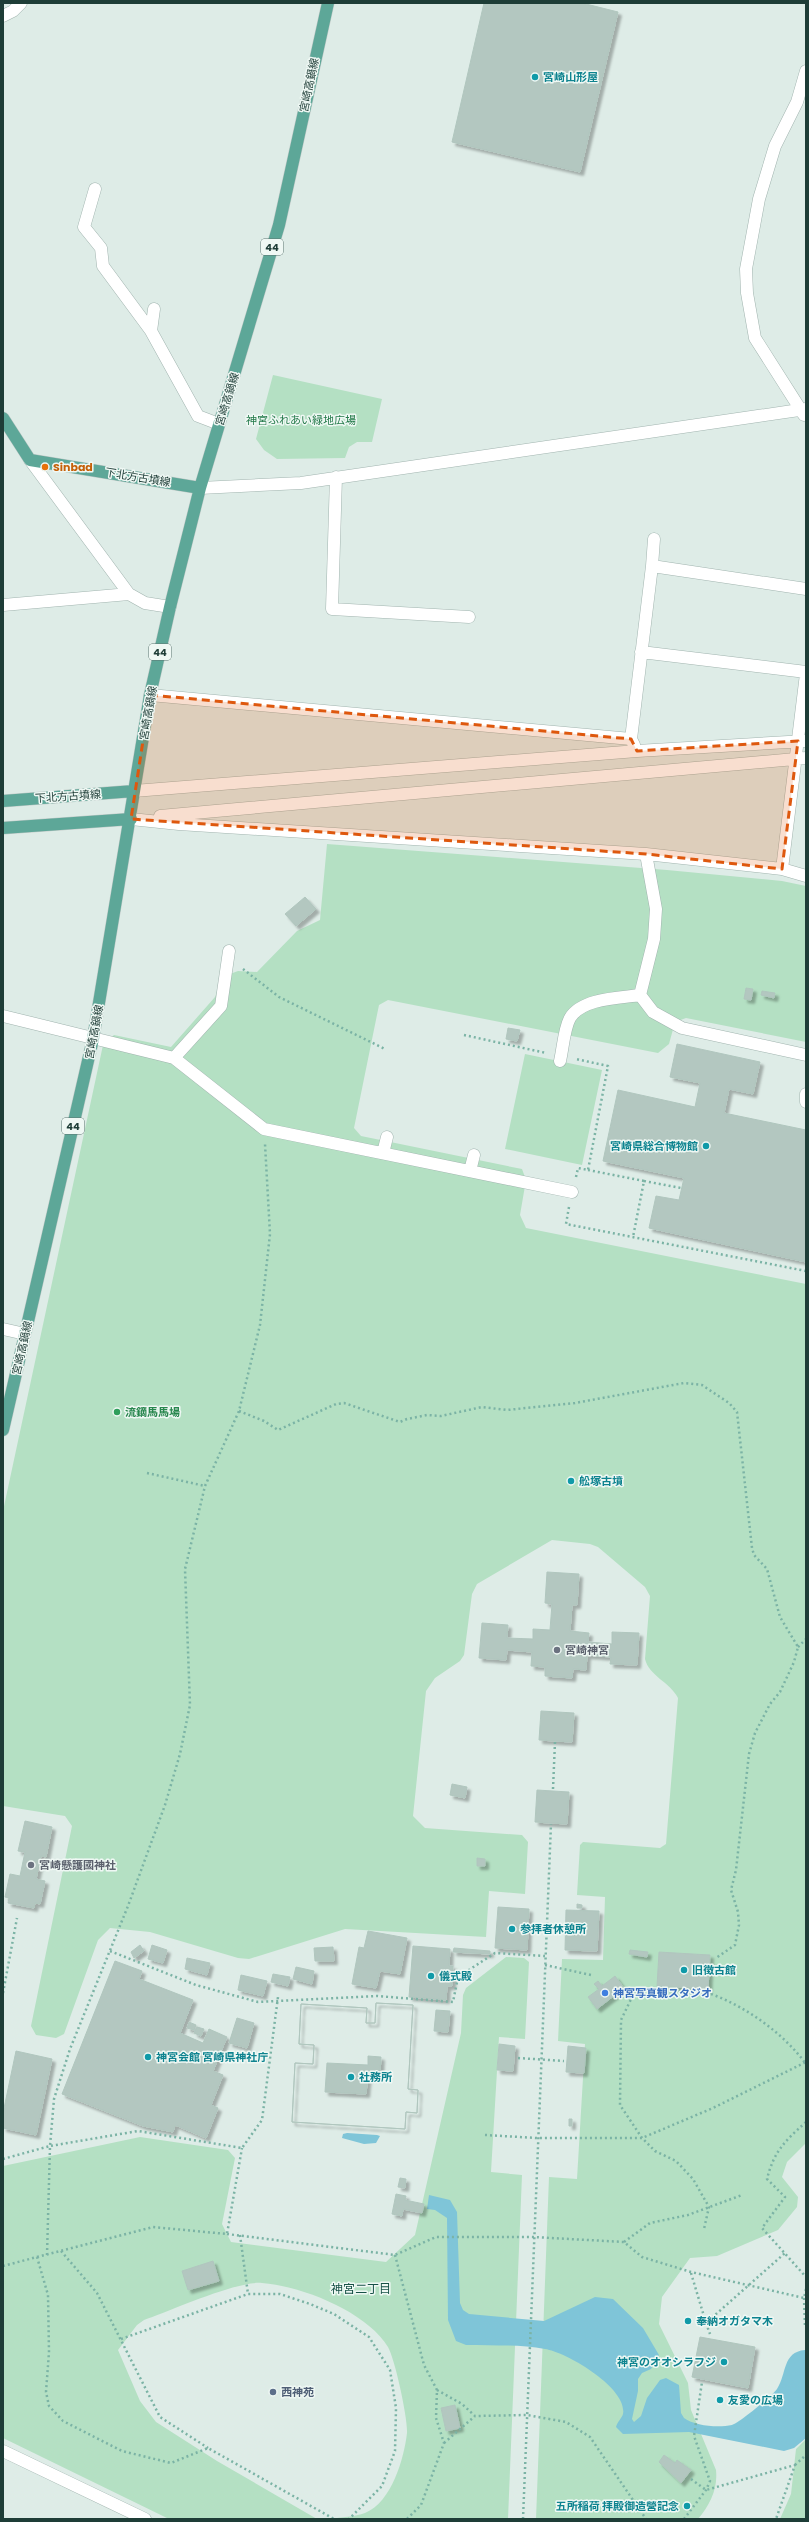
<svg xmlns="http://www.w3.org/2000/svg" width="809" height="2522" viewBox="0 0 809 2522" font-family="Poppins,'Noto Sans JP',sans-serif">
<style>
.green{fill:#b4e0c3}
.water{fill:#7fc5d8}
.building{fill:#b3c7c0;stroke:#b0c6be;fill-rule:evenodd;filter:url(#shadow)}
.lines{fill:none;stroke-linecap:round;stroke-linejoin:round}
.minor-casing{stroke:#a1b4af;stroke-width:13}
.major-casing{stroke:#c0c9c7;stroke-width:13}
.path{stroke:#7bb3a5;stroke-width:2.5;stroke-dasharray:2 3;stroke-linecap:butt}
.minor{stroke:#fff;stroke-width:12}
.major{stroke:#5da798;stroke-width:12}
.marked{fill:#de580e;fill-opacity:0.2;stroke:#de580e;stroke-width:3;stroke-dasharray:8 5;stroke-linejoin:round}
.culture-dot{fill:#0f9aa8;stroke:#eff8f4;stroke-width:1.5}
.food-dot{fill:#e8710a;stroke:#eff8f4;stroke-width:1.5}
.leisure-dot{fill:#2e9e5b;stroke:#eff8f4;stroke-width:1.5}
.worship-dot{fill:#6b7280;stroke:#eff8f4;stroke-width:1.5}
.shop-dot{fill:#3f7fe0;stroke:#eff8f4;stroke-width:1.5}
.service-dot{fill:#5c6f8a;stroke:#eff8f4;stroke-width:1.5}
.labels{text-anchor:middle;stroke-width:3;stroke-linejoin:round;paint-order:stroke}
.shield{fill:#eff8f4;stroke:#5d7570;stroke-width:1}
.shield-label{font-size:10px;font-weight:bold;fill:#1e3d37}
.culture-label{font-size:11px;font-weight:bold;fill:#0d838f;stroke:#eff8f4;text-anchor:start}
.street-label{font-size:11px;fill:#1e3d37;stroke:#eff8f4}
.park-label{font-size:11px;fill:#237949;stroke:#eff8f4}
.food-label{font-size:11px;font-weight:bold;fill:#c56008;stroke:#eff8f4;text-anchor:start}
.leisure-label{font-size:11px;font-weight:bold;fill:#27864d;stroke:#eff8f4;text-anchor:start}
.worship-label{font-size:11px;font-weight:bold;fill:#5b616d;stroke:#eff8f4;text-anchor:start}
.shop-label{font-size:11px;font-weight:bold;fill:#366cbe;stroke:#eff8f4;text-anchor:start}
.service-label{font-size:11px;font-weight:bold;fill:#4e5e75;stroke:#eff8f4;text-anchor:start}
.neighbourhood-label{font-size:12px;fill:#175247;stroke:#eff8f4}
</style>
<defs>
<filter id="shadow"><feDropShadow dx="3.5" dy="3.5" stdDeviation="1" flood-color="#0004"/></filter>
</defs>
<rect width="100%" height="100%" fill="#deece7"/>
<path class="green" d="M273,375L382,399L372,442H357L349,447L345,458L277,459L264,450L256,439Z
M327,844L667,870L782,881L806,886V1042L686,1018L675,1022L669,1044L658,1053L388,1000L379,1005L354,1128L361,1136L522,1169L526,1180L520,1215L526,1228L806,1284V2143L787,2162L782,2177L798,2197L797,2207L778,2230L717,2256L690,2258L662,2297L659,2324L688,2383L691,2410L716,2470C718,2489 710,2505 698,2519H536L549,2177L577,2179L585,2044L558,2041L562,1959L603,1960L605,1897L577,1895L580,1845L583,1842L660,1848L666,1844L678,1698C670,1682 649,1676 645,1659L650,1596L645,1587L598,1547L590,1544L552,1540L477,1584L472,1594L464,1655L460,1661L435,1678L426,1691L413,1816L425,1828L522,1835L528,1842L525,1894L489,1891L486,1937L345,1929L249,1959L238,1958L150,1932L110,1928L98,1940L64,2034L56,2038L36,2035L31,2026L72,1826L65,1816L3,1806V1511L103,1045L114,1035L171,1047L215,997L222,977L238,971L257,972L297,931L320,920Z
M525,1054L602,1070L582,1165L505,1149Z
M506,1957L524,1958L529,1962L525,2039L499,2037L491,2172L522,2175L508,2519H330C341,2517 355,2517 365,2513C392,2502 404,2458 407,2433C408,2419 395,2359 388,2347C367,2312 302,2286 262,2283C239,2280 170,2311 144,2320L137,2325L118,2350L140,2401L156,2422L217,2461L317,2519H169L3,2438V2166L140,2137L228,2150L235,2158L222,2224L231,2242L386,2262L415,2235L461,2033L463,1995L466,1988Z
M806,2439V2519H780L791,2494L796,2449Z"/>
<path class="water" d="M347,2133L377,2135L380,2136L376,2143L364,2144L342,2138L343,2134Z
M429,2195L450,2200L457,2212L460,2303L463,2310L469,2314L544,2321L595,2297L613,2299L643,2328L659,2355L651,2369L642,2373L638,2379V2391L632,2419L634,2422L641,2416L647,2398L660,2380L666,2378L679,2385L681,2413L684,2418C695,2426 718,2428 732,2425C739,2423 773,2395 777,2389C787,2374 782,2352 805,2350L806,2438L794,2448L784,2451L689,2432L623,2434L616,2427C617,2422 622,2418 623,2414C628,2388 566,2352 545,2349C520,2344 492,2346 466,2345L456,2341L448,2320L447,2218L435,2210L427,2209Z"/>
<path class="building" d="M484,3H582L618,12L580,172L452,142Z
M305,897L316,909L296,926L285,914Z
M746,988L753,989L751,1000L744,999Z
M762,991L775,993L774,998L761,995Z
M508,1028L520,1030L517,1041L506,1039Z
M677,1044L760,1062L753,1094L729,1089L724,1113L806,1130V1262L649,1228L656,1196L679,1200L684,1178L603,1161L618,1090L695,1107L700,1083L670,1077Z
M547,1572L579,1574L577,1605H572L570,1631L589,1633L588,1642L612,1644V1632L639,1633L637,1665L610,1664L611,1657L587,1655L586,1670L573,1669L572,1678L545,1676V1667L531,1666L532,1652L507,1650L506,1660L479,1658L482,1623L508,1625L507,1638L533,1639V1629L550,1630L552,1604L545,1603Z
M541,1711L574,1713L572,1742L539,1740Z
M452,1784L467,1787L465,1798L450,1795Z
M537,1790L569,1792L567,1824L535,1822Z
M25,1821L52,1827L46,1857L41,1856L36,1879L45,1881L40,1904L35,1903L34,1908L8,1903L9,1898L5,1897L10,1874L20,1876L25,1852L18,1851Z
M477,1858L485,1859V1866H477Z
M577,1904L582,1905V1908H577Z
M498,1907L529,1909L527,1950L495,1948Z
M566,1910L599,1911L597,1951L565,1950Z
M368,1931L407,1938L400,1974L380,1971L376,1988L352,1984L359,1947L364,1948Z
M140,1945L144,1951L134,1958L131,1952Z
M152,1945L167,1950L163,1963L148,1959Z
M413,1946L450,1949L449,1966H453L452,1986H447L446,2000L409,1997Z
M333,1947L334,1961H315L314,1948Z
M454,1948L490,1951V1954L453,1952Z
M630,1950L648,1952L647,1957L629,1954Z
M659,1952L710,1955L708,1989L657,1986Z
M187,1958L210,1963L207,1975L185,1969Z
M115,1961L142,1971L139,1979L193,2000L180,2033L203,2043L209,2029L227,2037L213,2071L223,2075L211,2105L218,2108L206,2138L175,2125L173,2132L143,2126L62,2094Z
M296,1967L314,1971L312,1984L293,1979Z
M273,1974L290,1977L288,1986L271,1982Z
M241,1975L267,1981L263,1996L238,1990Z
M615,1976L624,1988L597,2009L588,1997L599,1989L594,1984L598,1981L602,1986Z
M376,2003L413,2005L408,2089L418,2090L417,2113L406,2112L405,2129L292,2122L295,2063L313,2064L314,2045L299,2044L301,2004L367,2008L366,2023H375ZM368,2056L381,2057L380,2073H368L366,2094L325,2092L327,2063L368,2065Z
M376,2003L413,2005L408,2089L418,2090L417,2113L406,2112L405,2129L292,2122L295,2063L313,2064L314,2045L299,2044L301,2004L367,2008L366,2023H375Z
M436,2010L450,2011L448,2032L434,2031Z
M237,2018L254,2023L247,2048L229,2043Z
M189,2022L196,2025L194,2030L187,2028Z
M197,2027L204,2029L201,2036L194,2033Z
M499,2044L515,2046L513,2071L497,2070Z
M568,2046L586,2048L584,2073L566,2072Z
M16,2051L52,2059L36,2135L3,2128V2113Z
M569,2119H572V2126H569Z
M400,2178L406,2179L405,2188L398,2187Z
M396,2194L406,2196L405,2200L424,2204L422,2213L403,2209L402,2216L392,2214Z
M213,2261L219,2281L188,2290L182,2271Z
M700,2337L755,2347L748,2388L692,2377Z
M455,2405L460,2428L446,2431L441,2408Z
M664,2455L675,2463L677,2460L691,2470L681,2483L659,2462Z"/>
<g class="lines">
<g class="minor-casing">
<path id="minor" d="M3,16L13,11L21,3
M95,189L84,227L101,248L103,266L151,331L198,416L219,424
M151,331L154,309
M804,415L755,338L747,293L746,269L759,199L775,146L797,102L806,71
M30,460L129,594L145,603L170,607
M336,477L332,609L469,617
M200,488L301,483L806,409
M652,566L806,589
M3,605L129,594
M641,652L806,672
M150,695L631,739
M634,745L631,739L652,566L654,539
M134,791L637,751L806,741
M160,816L806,758
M131,819L179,824L646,854L782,869L806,876
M782,869L806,674
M640,995L653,1012L682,1028L806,1055
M3,1016L174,1058L264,1129L572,1192
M174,1058L221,1006L229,951
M560,1061C563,1048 564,1029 570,1018C582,998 620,998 640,995L654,939L656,909L646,854
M806,1094V1102
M383,1153L387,1137
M470,1171L474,1155
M3,1329L25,1334
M3,2451L145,2519"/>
</g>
<g class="major-casing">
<path id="major" d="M3,418L30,460L200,488
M3,801L134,791
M3,828L131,819
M3,1430L93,1039L150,695L170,607L200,488L279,225L328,3"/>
</g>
<path class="path" d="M243,969L279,997L385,1049
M464,1035L546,1053
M588,1170L644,1181L633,1237
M576,1177L578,1168L588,1170L608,1066L576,1059
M644,1181L681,1188
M569,1207L566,1224L806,1271
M239,1411L264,1421L278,1430L336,1404L344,1403L400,1422L407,1419L427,1415L441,1416L482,1407L507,1410L575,1403L684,1383L702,1385L729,1403L737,1412L752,1548L754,1555L767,1569L780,1617L798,1647L794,1662L780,1692L770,1704L755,1733L749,1754L736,1870L731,1890L738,1912L739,1925L735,1945L716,1958
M147,1473L205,1486
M798,1647L806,1639
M553,1789L555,1742
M110,1951L196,1985L258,2002L377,1996L453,2002L458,1977L495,1953L545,1956
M545,1965L591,1975
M635,1991L621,2020L620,2105L642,2138L655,2151L676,2161L693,2179L709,2207L704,2229
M3,1993L17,1918
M711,1994C747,2007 784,2034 806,2064
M518,2058L564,2061
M806,2122C785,2141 774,2151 767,2179L785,2197L762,2228L806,2277
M485,2135L537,2138H642L713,2108L806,2062
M3,2159L50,2146L54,2099L70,2049L128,1906L165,1805L180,1754L190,1705L185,1569L205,1486L239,1411L260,1325L270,1234L265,1144
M227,2234L395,2255L436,2237H533L624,2242L642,2257L691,2272L804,2298L806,2289
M240,2235L248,2294
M624,2242L650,2223L688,2215L742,2195
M61,2251L97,2293L160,2417L208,2448
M47,2255L50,2146L138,2131L242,2148L262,2120L278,1997
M395,2255L424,2365L437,2390L436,2418L444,2443L421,2505L407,2519
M37,2257L153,2227L227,2234L242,2148
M3,2266L37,2257L48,2295L49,2352L46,2392L49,2406L63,2421L122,2451L171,2463L208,2448L334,2519
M691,2273L706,2323L785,2253
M804,2298L805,2327
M706,2323L710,2334
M121,2339L248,2294H280L310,2304L334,2314L369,2337L390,2370L396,2408L395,2451L382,2486L349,2519
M437,2390L462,2404L475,2416L527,2415L566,2422L590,2437L646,2519
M444,2443L475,2416
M795,2465L806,2455
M691,2479L706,2490L795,2465L776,2519
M523,2519L551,1824
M684,2519L706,2490L710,2481L694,2436L702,2382"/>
<use href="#minor" class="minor"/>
<use href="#major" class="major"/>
</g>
<path class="marked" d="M150,695L631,739L637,751L798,741L782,869L646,854L131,819Z"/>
<g class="culture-dot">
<circle cx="535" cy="77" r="4"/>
<circle cx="706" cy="1146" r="4"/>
<circle cx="571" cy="1481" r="4"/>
<circle cx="512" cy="1929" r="4"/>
<circle cx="684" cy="1970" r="4"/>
<circle cx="431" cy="1976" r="4"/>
<circle cx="148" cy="2057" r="4"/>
<circle cx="351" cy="2077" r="4"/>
<circle cx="688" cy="2321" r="4"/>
<circle cx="724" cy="2362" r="4"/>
<circle cx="720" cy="2400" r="4"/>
<circle cx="687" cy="2506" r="4"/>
</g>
<circle class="food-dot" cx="45" cy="467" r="4"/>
<circle class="leisure-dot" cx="117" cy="1412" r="4"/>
<g class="worship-dot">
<circle cx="557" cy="1650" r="4"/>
<circle cx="31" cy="1865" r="4"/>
</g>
<circle class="shop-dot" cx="605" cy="1993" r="4"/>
<circle class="service-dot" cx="273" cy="2392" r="4"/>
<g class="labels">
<g class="shield">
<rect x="261" y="239" width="22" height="16" rx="3"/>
<rect x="149" y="644" width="22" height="16" rx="3"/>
<rect x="62" y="1118" width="22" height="16" rx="3"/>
</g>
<g class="shield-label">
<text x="272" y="251">44</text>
<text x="160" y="656">44</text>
<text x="73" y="1130">44</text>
</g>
<g class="culture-label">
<text x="543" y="81">宮崎山形屋</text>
<text x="698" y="1150" text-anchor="end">宮崎県総合博物館</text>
<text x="579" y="1485">舩塚古墳</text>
<text x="520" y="1933">参拝者休憩所</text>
<text x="692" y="1974">旧徴古館</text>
<text x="439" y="1980">儀式殿</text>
<text x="156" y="2061">神宮会館 宮崎県神社庁</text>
<text x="359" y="2081">社務所</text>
<text x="696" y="2325">奉納オガタマ木</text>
<text x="716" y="2366" text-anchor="end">神宮のオオシラフジ</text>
<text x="728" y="2404">友愛の広場</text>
<text x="679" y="2510" text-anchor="end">五所稲荷 拝殿御造營記念</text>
</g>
<g class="street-label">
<text transform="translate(309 85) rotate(-78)" y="4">宮崎高鍋線</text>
<text transform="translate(227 399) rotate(-73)" y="4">宮崎高鍋線</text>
<text transform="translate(138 477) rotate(9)" y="4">下北方古墳線</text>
<text transform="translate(148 713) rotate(-80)" y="4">宮崎高鍋線</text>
<text transform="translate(68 796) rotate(-4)" y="4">下北方古墳線</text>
<text transform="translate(94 1032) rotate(-79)" y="4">宮崎高鍋線</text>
<text transform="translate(22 1348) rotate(-77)" y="4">宮崎高鍋線</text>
</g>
<g class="park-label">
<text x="301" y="424">神宮ふれあい緑地広場</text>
</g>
<g class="food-label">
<text x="53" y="471">Sinbad</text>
</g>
<g class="leisure-label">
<text x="125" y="1416">流鏑馬馬場</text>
</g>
<g class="worship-label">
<text x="565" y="1654">宮崎神宮</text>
<text x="39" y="1869">宮崎懸護國神社</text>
</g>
<g class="shop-label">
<text x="613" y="1997">神宮写真観スタジオ</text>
</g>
<g class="service-label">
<text x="281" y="2396">西神苑</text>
</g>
<g class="neighbourhood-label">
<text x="361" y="2293">神宮二丁目</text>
</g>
</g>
<rect width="809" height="2522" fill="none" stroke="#1e3d37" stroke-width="8"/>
</svg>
